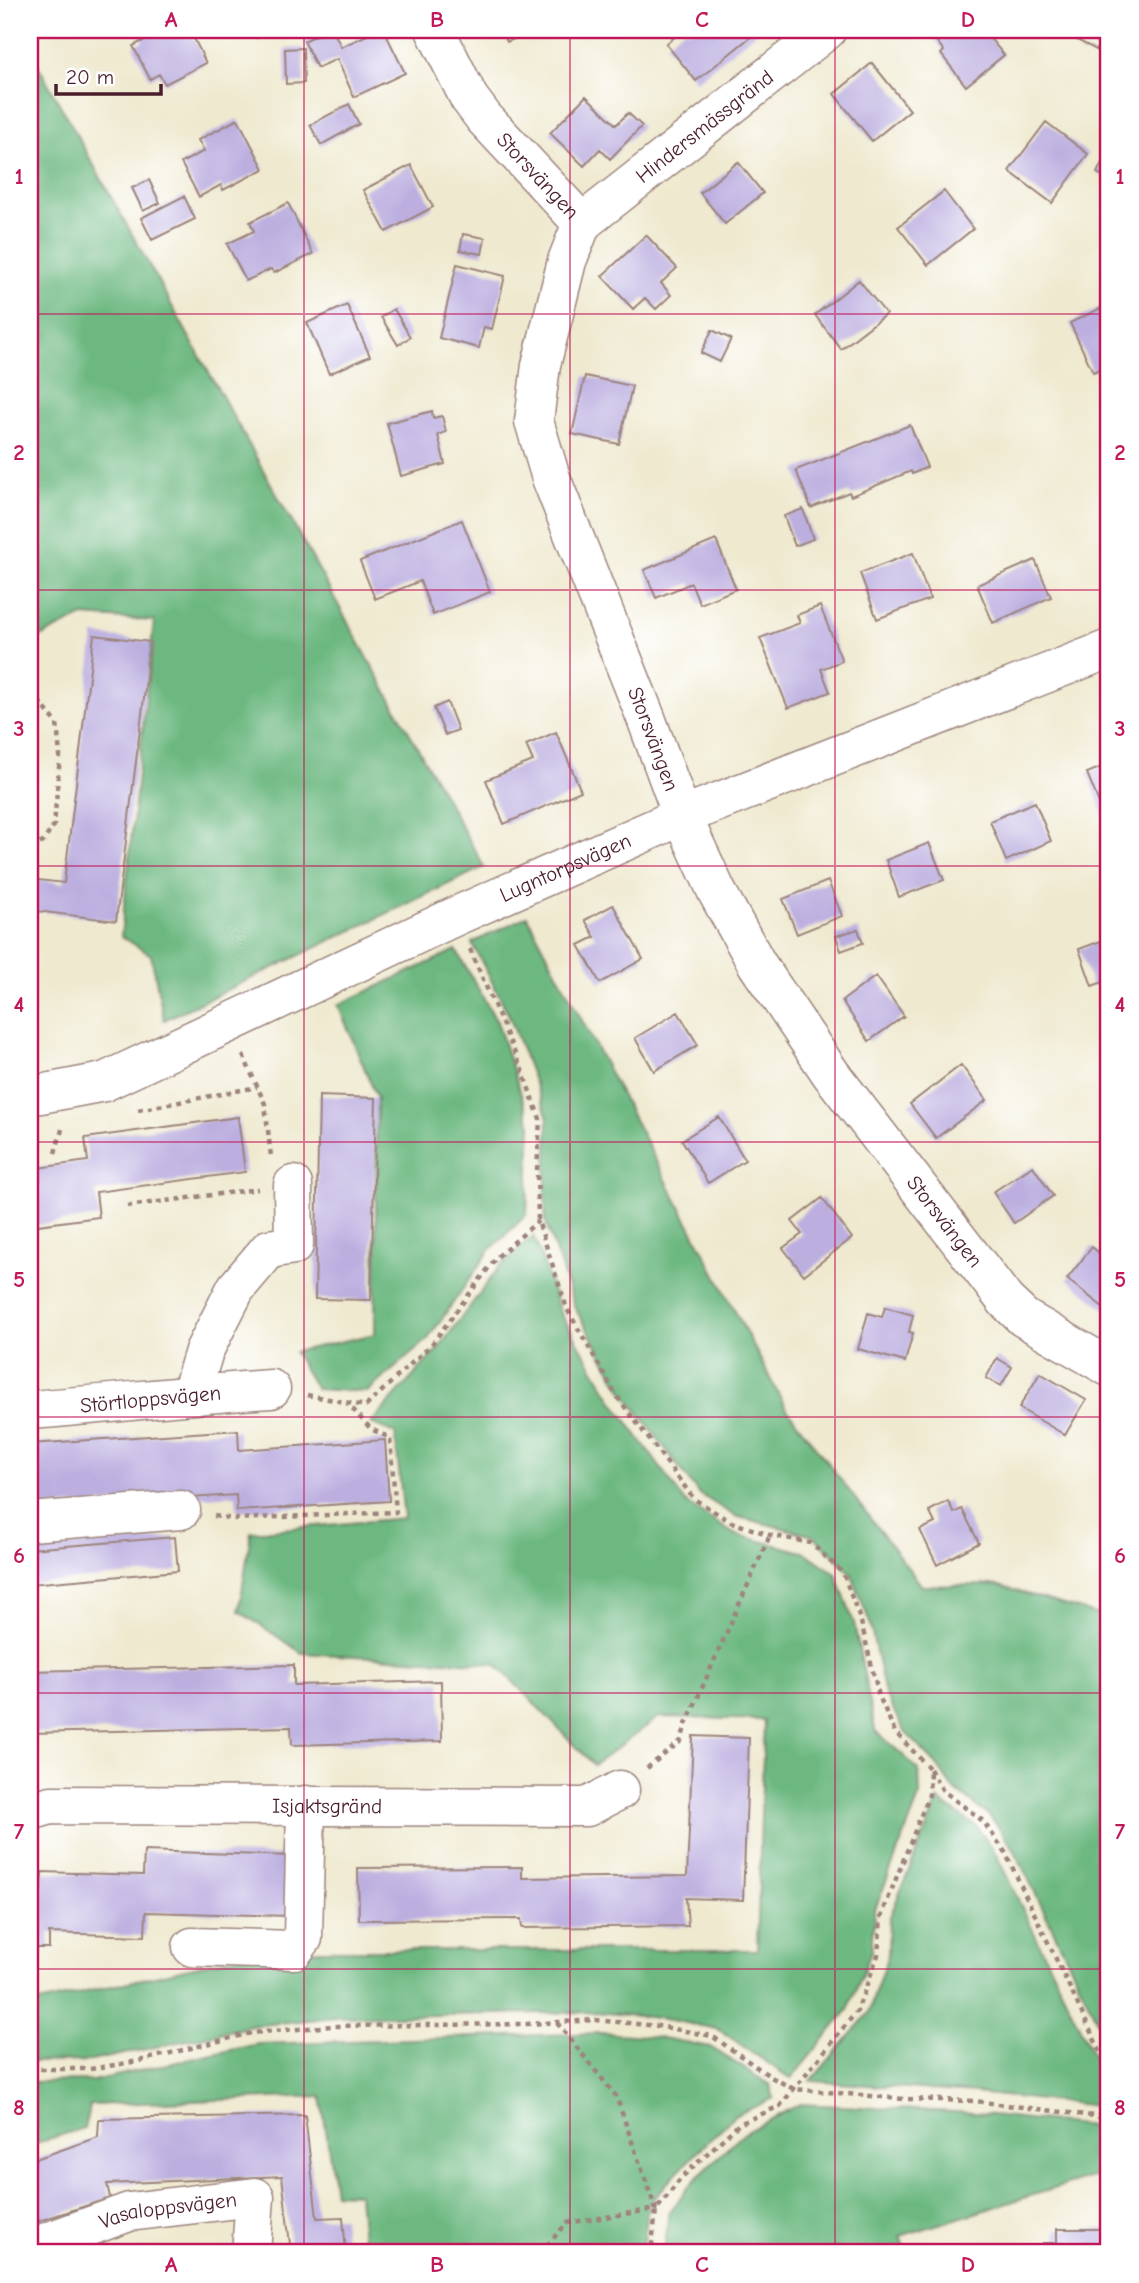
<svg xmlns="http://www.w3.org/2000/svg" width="1139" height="2283" viewBox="0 0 1139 2283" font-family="'Comic Neue',sans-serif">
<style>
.forest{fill:#6cb880;stroke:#5b6c56;stroke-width:2}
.building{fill:#bcafe0}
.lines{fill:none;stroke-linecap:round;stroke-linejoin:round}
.minor-casing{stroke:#9c847d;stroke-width:41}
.path{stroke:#9c847d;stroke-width:4.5;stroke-dasharray:5 5;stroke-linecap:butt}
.minor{stroke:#fff;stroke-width:38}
.grid{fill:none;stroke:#c2185b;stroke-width:2;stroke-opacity:0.55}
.labels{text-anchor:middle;stroke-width:6;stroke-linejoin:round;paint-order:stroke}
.street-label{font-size:21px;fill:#4a1f2b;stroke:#fff}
.neatline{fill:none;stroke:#c2185b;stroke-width:2.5}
.grid-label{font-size:23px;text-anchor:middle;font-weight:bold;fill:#c2185b}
</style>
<rect width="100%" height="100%" fill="#fff"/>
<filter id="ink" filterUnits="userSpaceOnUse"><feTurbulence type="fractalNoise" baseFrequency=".0143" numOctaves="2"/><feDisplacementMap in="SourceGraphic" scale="14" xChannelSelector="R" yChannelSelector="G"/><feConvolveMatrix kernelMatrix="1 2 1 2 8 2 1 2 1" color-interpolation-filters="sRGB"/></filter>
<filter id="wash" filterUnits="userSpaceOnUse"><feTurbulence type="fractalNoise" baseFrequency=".00686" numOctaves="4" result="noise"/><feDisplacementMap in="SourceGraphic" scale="28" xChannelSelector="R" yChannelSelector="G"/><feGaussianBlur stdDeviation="1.57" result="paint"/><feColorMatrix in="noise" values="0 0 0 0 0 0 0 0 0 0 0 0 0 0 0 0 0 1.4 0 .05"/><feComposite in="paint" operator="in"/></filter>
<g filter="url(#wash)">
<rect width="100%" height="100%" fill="#efe9cf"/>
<path class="forest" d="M30,51L484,867L164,1020L151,955L121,936L154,621L83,616L30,642Z
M527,916L786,1408L922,1586L996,1585L1109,1618V2045L1014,1849L990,1816L952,1787L937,1765L905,1732L885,1695L870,1623L851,1573L814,1536L735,1516L698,1493L622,1390L575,1308L545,1220L548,1118L508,1013L472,943Z
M456,950L497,1022L531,1125L527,1214L490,1250L427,1340L367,1392L316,1389L294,1352L375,1334L377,1098L338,1005Z
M534,1236L560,1312L612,1400L685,1502L734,1534L806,1553L836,1574L854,1623L875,1730L919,1770L920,1795L874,1912L871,1952L848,2010L791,2079L718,2029L659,2018L596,2012L335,2017L252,2026L91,2061L30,2062V2005L267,1950H757L764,1720L659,1717L594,1765L496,1664L302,1653L239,1611L251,1532L404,1518L395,1433L371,1423L437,1350L501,1265Z
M938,1800L977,1827L996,1854L1109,2088V2107L975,2093L811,2081L868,2014L888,1954L889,1919Z
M603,2033L657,2037L710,2047L770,2085L774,2098L734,2116L678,2171L648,2205L643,2253H364L359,2194L335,2193L321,2096L90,2105L84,2128L30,2145V2082L93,2081L258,2044Z
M800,2104L975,2113L1109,2128V2174L1108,2172L900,2236L906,2253H664L669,2214L690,2185L741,2135Z"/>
<g id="blocks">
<path class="building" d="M138,30H190L206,63L165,84L159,74L150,79L133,46L143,41Z
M254,30H277L257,38Z
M327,30H333L341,47L378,30H384L405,73L354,97L337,59L317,68L304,41Z
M502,30H535L507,42Z
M683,30H759L696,81L666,44Z
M936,30H983L1004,55L966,86L941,54L944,51L931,34Z
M1083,30H1109V38L1102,53L1077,40Z
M303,48L304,83L286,84L285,49Z
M872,63L910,110L872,141L834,94Z
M586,96L616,125L628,113L642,126L610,159L600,149L584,166L550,133Z
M349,104L359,124L321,145L310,125Z
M238,119L264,169L223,190L221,185L199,197L181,163L204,151L198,140Z
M1046,122L1088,154L1052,203L1009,171Z
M1109,148V179L1097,173Z
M738,162L763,193L725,224L700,193Z
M411,165L433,207L386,232L363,190Z
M149,180L160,203L143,211L132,188Z
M944,191L973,229L928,265L898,227Z
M184,196L195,219L152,240L141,218Z
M288,203L313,254L274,273L271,269L246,281L227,244L254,231L250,222Z
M463,234L485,238L482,254L460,250Z
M646,235L677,268L661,283L671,295L656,309L645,298L633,309L602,276Z
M457,264L505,276L492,329L484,327L479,348L439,338Z
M859,280L886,314L841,349L815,315Z
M347,305L370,356L329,374L307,323Z
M1107,305L1109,310V365L1093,372L1070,323Z
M394,309L410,337L398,345L381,317Z
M712,330L731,339L720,362L701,353Z
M585,376L632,386L619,444L572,434Z
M432,411L433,418L442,416L446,432L438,435L445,464L401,476L387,423Z
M910,425L927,467L912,474L911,471L851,496L849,492L811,508L796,470Z
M803,509L813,539L795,546L784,516Z
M462,520L490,592L433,615L420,581L375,599L360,561Z
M716,540L736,589L700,604L691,583L656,598L644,570Z
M913,553L930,599L877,619L860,573Z
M1035,560L1051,597L993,623L977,585Z
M820,606L842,661L821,669L830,692L788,708L760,638L800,623L797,615Z
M94,635L151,642L116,921L37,911L34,937H30V879L64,883Z
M447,702L458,730L445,735L434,708Z
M556,732L581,791L504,824L486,780L533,761L526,745Z
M1109,764V828L1087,773Z
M1035,802L1051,841L1006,861L990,821Z
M929,843L944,880L899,897L886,860Z
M828,881L842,916L797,934L783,899Z
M613,905L643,959L600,983L579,945L595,937L585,920Z
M858,929L863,943L841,951L836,936Z
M1109,938V980L1092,986L1079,949Z
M876,976L904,1016L869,1041L842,1001Z
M678,1012L698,1045L654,1071L635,1038Z
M961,1065L987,1100L936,1138L910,1104Z
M319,1096L376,1098L371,1300L315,1299Z
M238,1117L245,1172L96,1192L99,1217L30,1226V1169L88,1161L85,1138Z
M719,1117L745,1160L708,1183L682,1140Z
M1033,1166L1053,1196L1014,1223L993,1192Z
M822,1198L852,1238L804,1275L783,1248L802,1234L792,1221Z
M1092,1247L1109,1261L1108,1311L1067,1279Z
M885,1307L913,1315L909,1332L913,1333L905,1362L858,1349L868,1313L882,1317Z
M997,1358L1012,1367L1001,1386L986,1378Z
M1040,1373L1086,1400L1065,1435L1019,1408Z
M238,1430L239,1450L385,1440L389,1501L237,1511L236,1495L30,1508V1444Z
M948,1501L954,1513L962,1509L979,1543L937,1565L920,1530L935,1523L929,1511Z
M175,1537L178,1571L30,1584V1549Z
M294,1665V1685L441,1681L442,1741L292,1745L291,1727L30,1733V1671Z
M693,1736L749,1738L743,1900L686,1898L688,1926L522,1928L521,1919L359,1920L358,1868L522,1867V1878L687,1876Z
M144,1851L293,1856L290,1916L146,1912L145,1936L49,1933V1948H30V1891H41L42,1872L143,1875Z
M305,2115L317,2218L343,2217L346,2253H291L282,2176L107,2184L110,2198L30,2224V2161L98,2137L99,2119Z
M1057,2229H1108V2253H1043V2243H1057Z"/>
</g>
</g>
<g filter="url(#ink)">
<use href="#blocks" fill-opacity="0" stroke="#9c847d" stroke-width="2"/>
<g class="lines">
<g class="minor-casing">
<g id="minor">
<path id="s1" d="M435,30L469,98L484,118L582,223L567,261L541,365L534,421L551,478L646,718L682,816L717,892L757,964L831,1074L1006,1301L1024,1318L1109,1367"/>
<path id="s2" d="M582,223L827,30"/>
<path id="s3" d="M30,1096L104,1082L456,916L682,816L1109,649"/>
<path d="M191,1394L204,1351L236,1288L269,1249L294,1245L293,1185"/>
<path id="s4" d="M30,1410C110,1404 190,1394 271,1389"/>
<path d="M30,1522L181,1510"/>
<path id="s5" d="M30,1811L51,1805L587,1807L620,1790"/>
<path d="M192,1947L294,1950L303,1938L306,1805"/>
<path id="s6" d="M30,2248L129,2212L255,2197L251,2253"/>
</g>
</g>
<path class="path" d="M30,699L36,698L57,723L60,756L54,825L43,842L30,848
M470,949L522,1070L540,1119L537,1170L538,1221L567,1309L616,1395L694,1499L731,1522L770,1535L811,1543L843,1573L861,1622L879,1696L895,1732L930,1769L929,1795L881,1917L878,1955L857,2011L780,2106L739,2124L683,2176L656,2210L651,2253
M243,1055L265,1104L271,1157
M138,1110L257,1087
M55,1153L63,1126
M127,1206L258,1189
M307,1395L366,1406L432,1344L496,1258L538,1221
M214,1516L235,1519L396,1512L390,1438L371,1429L347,1403
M647,1768L681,1741L686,1724L770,1535
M930,1769L943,1791L983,1821L1005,1852L1109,2070
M557,2023L616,2096L656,2210
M30,2069H90L139,2061L251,2033L332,2026L526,2024L596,2020L658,2026L712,2036L771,2077L794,2089L904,2099L975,2101L1109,2118
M540,2253L567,2223L657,2209"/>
<use href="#minor" class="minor"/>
</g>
</g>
<path class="grid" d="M304,30V2253M570,30V2253M835,30V2253M30,314H1109M30,590H1109M30,866H1109M30,1142H1109M30,1417H1109M30,1693H1109M30,1969H1109"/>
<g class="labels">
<g class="street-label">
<text dy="7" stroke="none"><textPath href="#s2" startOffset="156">Hindersmässgränd</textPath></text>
<text dy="7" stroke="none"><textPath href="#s1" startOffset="180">Storsvängen</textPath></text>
<text dy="7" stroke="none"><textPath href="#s1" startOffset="789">Storsvängen</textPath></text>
<text dy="7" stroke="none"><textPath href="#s3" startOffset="584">Lugntorpsvägen</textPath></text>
<text dy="7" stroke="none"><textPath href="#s1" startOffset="1356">Storsvängen</textPath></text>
<text dy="7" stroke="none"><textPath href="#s4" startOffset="121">Störtloppsvägen</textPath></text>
<text dy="7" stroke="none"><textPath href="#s5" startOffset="298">Isjaktsgränd</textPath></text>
<text dy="7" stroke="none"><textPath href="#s6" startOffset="144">Vasaloppsvägen</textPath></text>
</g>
</g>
<rect width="1139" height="2283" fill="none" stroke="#fff" stroke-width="77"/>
<path d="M56 84v10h105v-10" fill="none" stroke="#4a1f2b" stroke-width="3.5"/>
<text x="66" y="84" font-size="21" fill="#4a1f2b" stroke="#ffffff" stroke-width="5" paint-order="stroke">20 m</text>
<rect x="38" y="38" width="1062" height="2206" class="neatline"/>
<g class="grid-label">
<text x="171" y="27">A</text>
<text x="437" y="27">B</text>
<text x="702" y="27">C</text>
<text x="968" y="27">D</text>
<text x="19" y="184">1</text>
<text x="1120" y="184">1</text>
<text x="19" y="460">2</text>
<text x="1120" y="460">2</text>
<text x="19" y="736">3</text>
<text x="1120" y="736">3</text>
<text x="19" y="1012">4</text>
<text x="1120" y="1012">4</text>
<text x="19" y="1287">5</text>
<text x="1120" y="1287">5</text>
<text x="19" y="1563">6</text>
<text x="1120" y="1563">6</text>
<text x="19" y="1839">7</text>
<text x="1120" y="1839">7</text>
<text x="19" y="2115">8</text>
<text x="1120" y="2115">8</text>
<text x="171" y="2272">A</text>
<text x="437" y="2272">B</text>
<text x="702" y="2272">C</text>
<text x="968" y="2272">D</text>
</g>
</svg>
